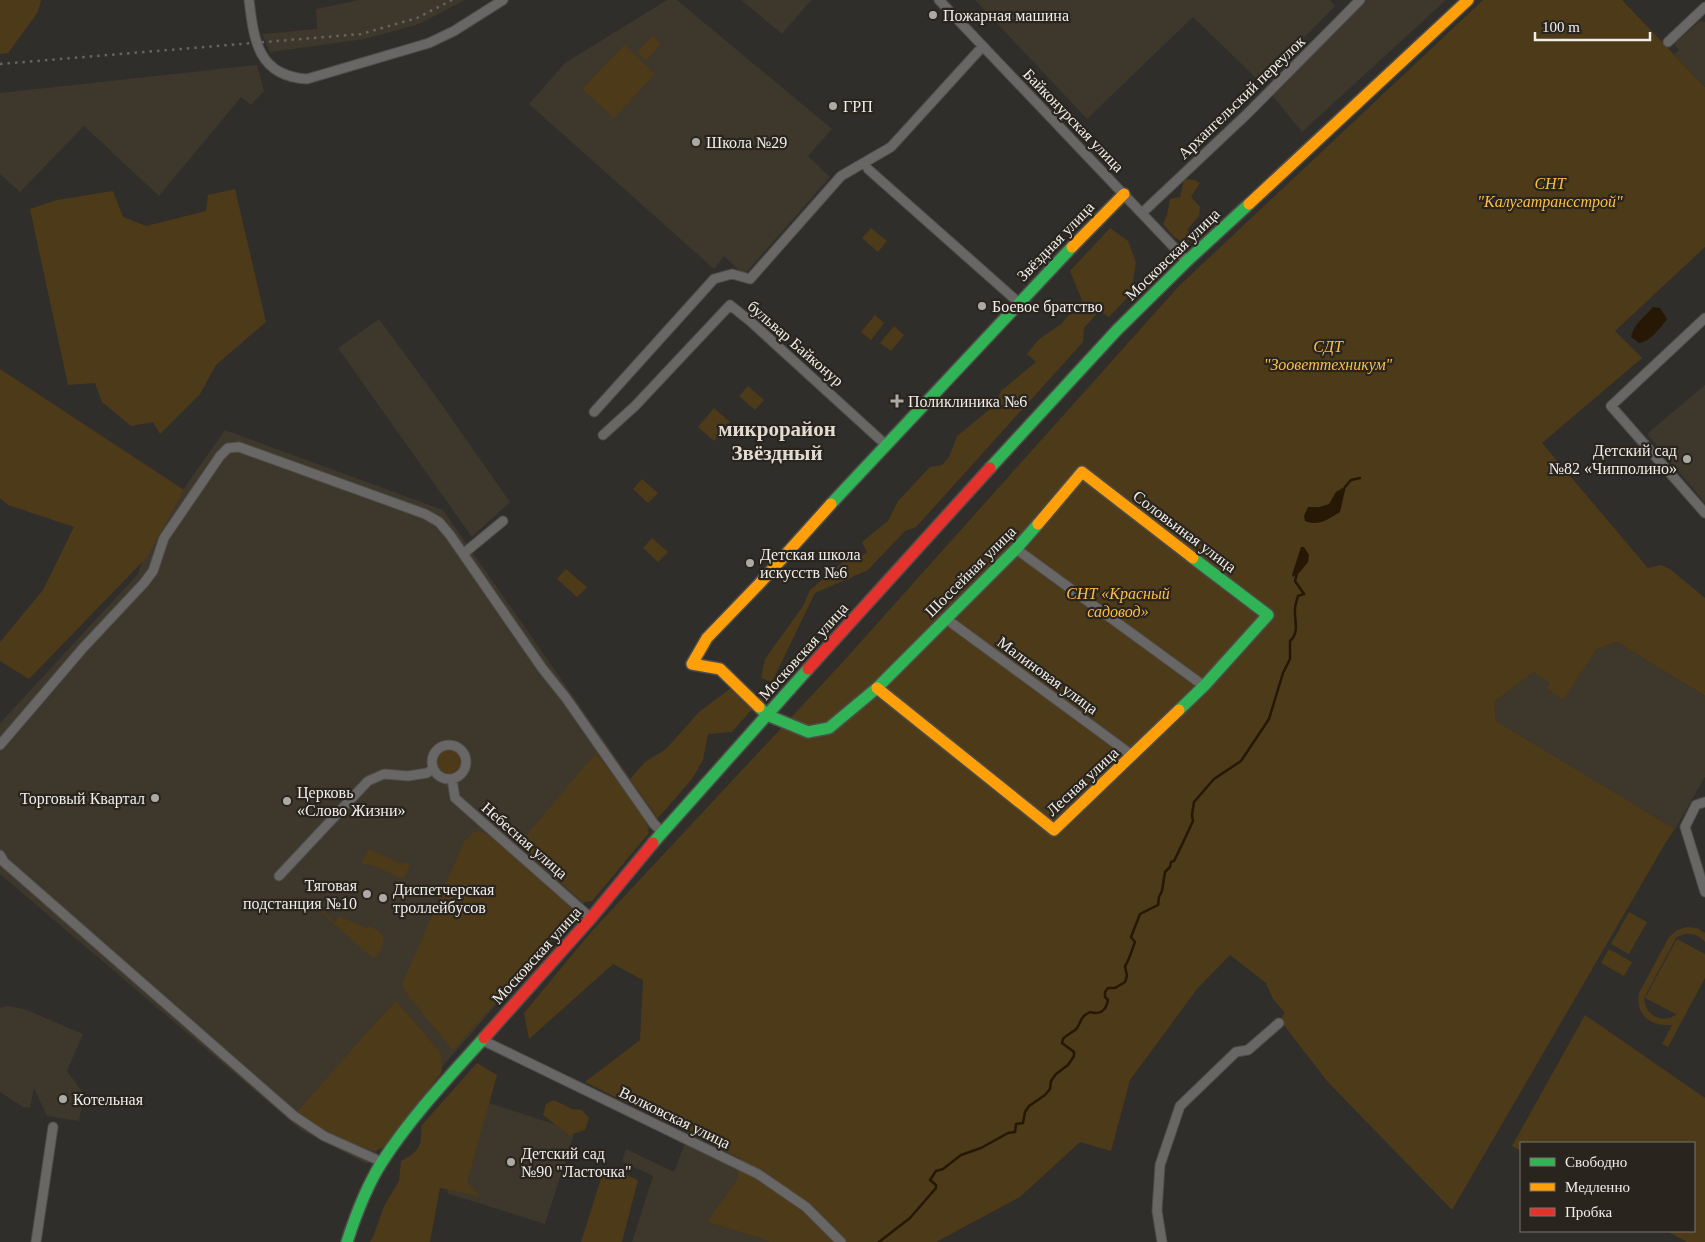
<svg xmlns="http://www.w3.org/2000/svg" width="1705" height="1242" viewBox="0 0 1705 1242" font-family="Georgia,serif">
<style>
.built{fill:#3e372b}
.green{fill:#4d3a19}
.water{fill:#261804}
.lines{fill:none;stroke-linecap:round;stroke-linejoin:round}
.stream{stroke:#261804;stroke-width:2.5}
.street-casing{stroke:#4e4d4a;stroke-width:11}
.fast-casing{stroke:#4e4d4a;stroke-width:14}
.slow-casing{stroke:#4e4d4a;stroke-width:14}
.jam-casing{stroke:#4e4d4a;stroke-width:14}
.street{stroke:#686766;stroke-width:9}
.fast{stroke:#30b455;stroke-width:11}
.slow{stroke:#ff9f0a;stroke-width:11}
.jam{stroke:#e5322d;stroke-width:11}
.rail{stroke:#666462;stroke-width:2.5;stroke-dasharray:2.5 5;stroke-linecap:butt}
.poi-dot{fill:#adaaa6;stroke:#29251e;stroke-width:2}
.labels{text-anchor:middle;stroke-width:4.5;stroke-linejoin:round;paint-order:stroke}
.poi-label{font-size:16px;fill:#f0ede8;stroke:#29251e;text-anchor:start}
.street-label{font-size:16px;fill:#f0ede8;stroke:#29251e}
.park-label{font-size:16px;font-style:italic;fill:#ffbe42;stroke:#29251e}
.district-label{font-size:21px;font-weight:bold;fill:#e1dbd2;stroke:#29251e}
</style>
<rect width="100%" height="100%" fill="#302e2b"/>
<path class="built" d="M359,0H465L419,24L365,39L270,52L262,34L317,29L316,9Z
M667,0H677L832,129L808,156L830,177L744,275L724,256L714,269L529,104L565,63Z
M741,0H811L782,34Z
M975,0H1330L1335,6L1288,54L1284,50L1256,78L1193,17L1087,119Z
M1365,0H1446L1302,132L1271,94Z
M1700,21L1705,22V87L1674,54L1679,50L1674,44Z
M257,65L264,91L251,105L241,97L159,196L84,126L20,192L0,174V93Z
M379,319L440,402L510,502L472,537L338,348Z
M1705,385V503L1647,434Z
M225,430L443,510L658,818L443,1066L367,1164L301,1130L0,874V723L138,574L151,535Z
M1617,642L1705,696V777L1675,829L1496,721L1494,702L1534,672L1551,683L1547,689L1563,699L1597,649Z
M7,1006L24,1009L83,1034L67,1071L84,1094L79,1121L47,1116L34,1088L30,1108L23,1107L0,1092V1008Z
M477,1099L575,1131L545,1224L447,1193Z
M685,1143L737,1167L738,1178L708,1222L763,1239L769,1242H632L653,1176L622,1161L626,1149L674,1172Z"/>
<path class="green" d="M0,0H41L38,12L8,53L0,54Z
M1483,0H1622L1705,87V247L1615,331L1642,358L1542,443L1648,568L1661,565L1670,569L1705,598V696L1617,642L1597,649L1563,700L1547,689L1550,683L1534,672L1494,702L1496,721L1675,829L1666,842L1452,1210L1327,1081L1280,1020L1285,1013L1273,999L1266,983L1230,955L1197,989L1130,1080L1111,1151L1080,1142L1020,1197L936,1242H769L763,1239L707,1222L738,1178L737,1167L741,1159L585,1082L640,1040L643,980L613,964L529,1039L524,1013L591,932L841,664L1179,286Z
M653,36L661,44L646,61L637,52Z
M624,45L655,74L614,118L582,89Z
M1184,179L1195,180L1200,183L1191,197L1200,207L1199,216L1187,230L1192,236L1188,242C1176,242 1171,233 1163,224L1167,215L1170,199L1180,197Z
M235,189L266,322L216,365L200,394L160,434L153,422L131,426L102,402L95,383L68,385L30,209L57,200L113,191L123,217L146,226L206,211L208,195Z
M871,228L887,241L878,252L862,238Z
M1110,228L1128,241L1136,262L1131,294L1109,317L1099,311L1084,328L1083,342L916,527L905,531L868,570L815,593L772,682L761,678L765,659L803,606L810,590L850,556L859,558L867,552L862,542L888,521L898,501L930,467L942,465L949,457L957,436L995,405L1001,391L1036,362L1027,354L1038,340L1061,324L1082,300L1070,271Z
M875,315L884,323L871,340L861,332Z
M894,326L904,335L891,351L880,343Z
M0,369L184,490L147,557L29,679L0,661V642L43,590L74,527L8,505L0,498Z
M748,386L764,400L755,410L739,396Z
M714,408L730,422L714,441L698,427Z
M642,479L658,493L648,503L633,489Z
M652,538L668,552L658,562L643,548Z
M566,569L587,587L577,597L557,579Z
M731,688L753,708L732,732L708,734L703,760L692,779L658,818L630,779L645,762L666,749L699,712Z
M436 763a13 13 0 1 1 26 0a13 13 0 1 1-26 0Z
M596,753L644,816L649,833L592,901L583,902L518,845Z
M480,831L490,836L577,912L453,1050L409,997L404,989L403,982L464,842L472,833Z
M368,849L397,862L410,864L404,878C389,875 375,863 361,864Z
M321,909L335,922L339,916L367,928L369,926C387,935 386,938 378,956L372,957L364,951L319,910Z
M1629,912L1647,922L1629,954L1611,944Z
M1687,927L1697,928L1705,933V942C1697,933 1687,931 1676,938L1644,998C1645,1015 1661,1024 1676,1015L1678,1010L1676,1014L1645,998L1677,939L1705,954V978L1668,1047L1662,1044L1672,1025C1651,1027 1635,1015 1639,993L1669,937L1677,930Z
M1609,949L1632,962L1624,976L1601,963Z
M396,1001L441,1053L442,1072L386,1146L375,1151C348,1144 319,1129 296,1113L369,1030Z
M1585,1015L1705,1098V1242H1687L1667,1231H1694V1143H1521V1151L1512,1146Z
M477,1063L497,1075L467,1182L480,1196L440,1188L430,1242H370L373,1237L384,1206L399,1181L401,1161C419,1152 422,1146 421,1126Z
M554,1100L572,1109L582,1110L589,1118L585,1130L569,1135L543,1115L546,1104Z
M605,1166L638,1180L622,1242H581Z"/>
<path class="water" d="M1653,307L1660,308L1667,319C1661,327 1650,342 1639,343L1631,337C1636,321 1643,319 1653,307Z
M1346,486L1340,512C1328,519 1319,527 1305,521L1304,516L1308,507H1319L1329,504L1336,492Z
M1301,547H1304L1309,555L1308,562L1300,572L1293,577L1292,575Z"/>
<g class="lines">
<path class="stream" d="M1345,487L1351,480L1360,478
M879,1242L910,1218L936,1188V1185L930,1180L936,1171L943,1169L961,1155L981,1148L1008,1133L1015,1132L1016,1124L1023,1123L1025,1112L1029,1106L1045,1095L1050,1089L1051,1081L1056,1074L1068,1065L1074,1056V1052L1062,1043L1063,1039C1066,1035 1074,1032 1077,1028C1082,1020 1080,1017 1090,1012C1100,1015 1106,1011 1108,1000L1105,997V992L1108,988H1115L1125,982L1127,976L1125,966C1128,963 1133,947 1135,942L1131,937L1140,914L1158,905L1159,897L1162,891L1165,872L1170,867L1171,862L1174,861C1181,847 1187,834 1193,821L1192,815L1194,802L1214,779L1241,761L1269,719L1283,673L1290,659V641C1300,632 1294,620 1295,609C1295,605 1297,600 1298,596L1304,594L1295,581L1297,573"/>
<g class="street-casing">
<path id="street" d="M249,0C254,41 258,76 307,79L429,43L454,31L503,0
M939,0L1187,261
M1668,42L1705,7
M868,169L1018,302
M1142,213L1247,114L1360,0
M1705,318L1611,406L1705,513
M594,412L714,279L732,274L750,279L841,176L891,147L983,46
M603,435L635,406L730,305L750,321L886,445
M1016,549L1204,686
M463,554L503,521
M945,618L1133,756
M0,745L83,648L144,583L153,571L164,538L220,456L228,448L239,447L425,514L439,522L450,535L542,668L566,698L654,824L662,832
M432 762a17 17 0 1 1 34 0a17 17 0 1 1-34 0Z
M452,779L455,798L591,918
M1705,802L1696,805L1685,827L1705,892
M0,855L4,862L294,1116L324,1136L382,1162
M279,876L368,781L384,774L408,776L427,773L433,769
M482,1040L758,1174L806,1207L841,1242
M36,1242L53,1127
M1162,1242L1157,1211L1160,1165L1180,1106L1236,1052L1248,1050L1279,1023"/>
</g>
<g class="fast-casing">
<path id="fast" d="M990,468L1117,330L1187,261L1249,204
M831,504L1072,247
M759,707L767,715L808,732L829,728L877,688L1016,549L1038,524
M1179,710L1204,686L1268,615L1193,558
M653,843L808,669
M347,1242C356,1214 366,1187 382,1162C411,1117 448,1078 484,1038"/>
</g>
<g class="slow-casing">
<path id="slow" d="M1249,204L1468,0
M1072,247L1124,194
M1038,524L1082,472L1193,558
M877,688L1054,830L1179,710
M759,707L720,669L692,664L707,638L760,583L831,504"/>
</g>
<g class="jam-casing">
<path id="jam" d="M808,669L990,468
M484,1038L591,918L653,843"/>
</g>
<use href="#street" class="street"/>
<use href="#fast" class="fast"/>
<use href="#slow" class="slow"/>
<use href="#jam" class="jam"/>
<path class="rail" d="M0,64L361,34L417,18L452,0"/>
</g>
<g class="poi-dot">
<circle cx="933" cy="15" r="5"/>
<circle cx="833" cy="106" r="5"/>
<circle cx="696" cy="142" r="5"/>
<circle cx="982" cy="306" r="5"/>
<path d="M894.5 393.5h5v5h5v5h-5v5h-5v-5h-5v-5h5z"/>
<circle cx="1687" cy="459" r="5"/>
<circle cx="750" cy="563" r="5"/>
<circle cx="155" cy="798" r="5"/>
<circle cx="287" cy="801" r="5"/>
<circle cx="367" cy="894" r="5"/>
<circle cx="383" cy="898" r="5"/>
<circle cx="63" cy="1099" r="5"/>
<circle cx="511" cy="1162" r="5"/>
</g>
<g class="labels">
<g class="poi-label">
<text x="943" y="21">Пожарная машина</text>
<text x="843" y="112">ГРП</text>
<text x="706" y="148">Школа №29</text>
<text x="992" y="312">Боевое братство</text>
<text x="908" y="407">Поликлиника №6</text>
<text x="1677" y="456" text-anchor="end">Детский сад<tspan x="1677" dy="18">№82 «Чипполино»</tspan></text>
<text x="760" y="560">Детская школа<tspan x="760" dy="18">искусств №6</tspan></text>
<text x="297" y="798">Церковь<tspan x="297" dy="18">«Слово Жизни»</tspan></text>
<text x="145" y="804" text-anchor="end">Торговый Квартал</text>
<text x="357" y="891" text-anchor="end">Тяговая<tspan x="357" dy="18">подстанция №10</tspan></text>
<text x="393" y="895">Диспетчерская<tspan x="393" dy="18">троллейбусов</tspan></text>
<text x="73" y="1105">Котельная</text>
<text x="521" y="1159">Детский сад<tspan x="521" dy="18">№90 "Ласточка"</tspan></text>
</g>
<g class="street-label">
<text transform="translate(1241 97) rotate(-44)" y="6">Архангельский переулок</text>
<text transform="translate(1074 120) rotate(46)" y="6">Байконурская улица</text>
<text transform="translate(1055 241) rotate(-46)" y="6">Звёздная улица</text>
<text transform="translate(1172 254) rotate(-44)" y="6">Московская улица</text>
<text transform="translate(796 343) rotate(41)" y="6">бульвар Байконур</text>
<text transform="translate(1185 531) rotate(37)" y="6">Соловьиная улица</text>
<text transform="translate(970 571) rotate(-45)" y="6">Шоссейная улица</text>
<text transform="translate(803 651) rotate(-48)" y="6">Московская улица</text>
<text transform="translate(1048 675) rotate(36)" y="6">Малиновая улица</text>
<text transform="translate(1082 781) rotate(-43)" y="6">Лесная улица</text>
<text transform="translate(525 840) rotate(41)" y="6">Небесная улица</text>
<text transform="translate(536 955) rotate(-48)" y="6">Московская улица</text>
<text transform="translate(675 1117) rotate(26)" y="6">Волковская улица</text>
</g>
<g class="park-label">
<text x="1550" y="189">СНТ<tspan x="1550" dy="18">"Калугатрансстрой"</tspan></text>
<text x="1328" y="352">СДТ<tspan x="1328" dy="18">"Зооветтехникум"</tspan></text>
<text x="1118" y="599">СНТ «Красный<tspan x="1118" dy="18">садовод»</tspan></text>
</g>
<g class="district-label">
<text x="777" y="436">микрорайон<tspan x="777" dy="24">Звёздный</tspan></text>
</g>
</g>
<rect x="1520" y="1142" width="175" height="90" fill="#29251e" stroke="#79756f"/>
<rect x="1530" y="1158" width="25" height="8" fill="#30b455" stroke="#79756f"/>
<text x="1565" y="1167" font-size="15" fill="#f0ede8">Свободно</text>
<rect x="1530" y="1183" width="25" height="8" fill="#ff9f0a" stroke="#79756f"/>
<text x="1565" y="1192" font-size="15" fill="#f0ede8">Медленно</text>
<rect x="1530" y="1208" width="25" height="8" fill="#e5322d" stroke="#79756f"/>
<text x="1565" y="1217" font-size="15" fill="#f0ede8">Пробка</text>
<path d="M1535 32v8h115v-8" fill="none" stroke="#f0ede8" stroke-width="2.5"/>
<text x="1542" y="32" font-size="15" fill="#f0ede8" stroke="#29251e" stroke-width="4" paint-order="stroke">100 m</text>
</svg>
